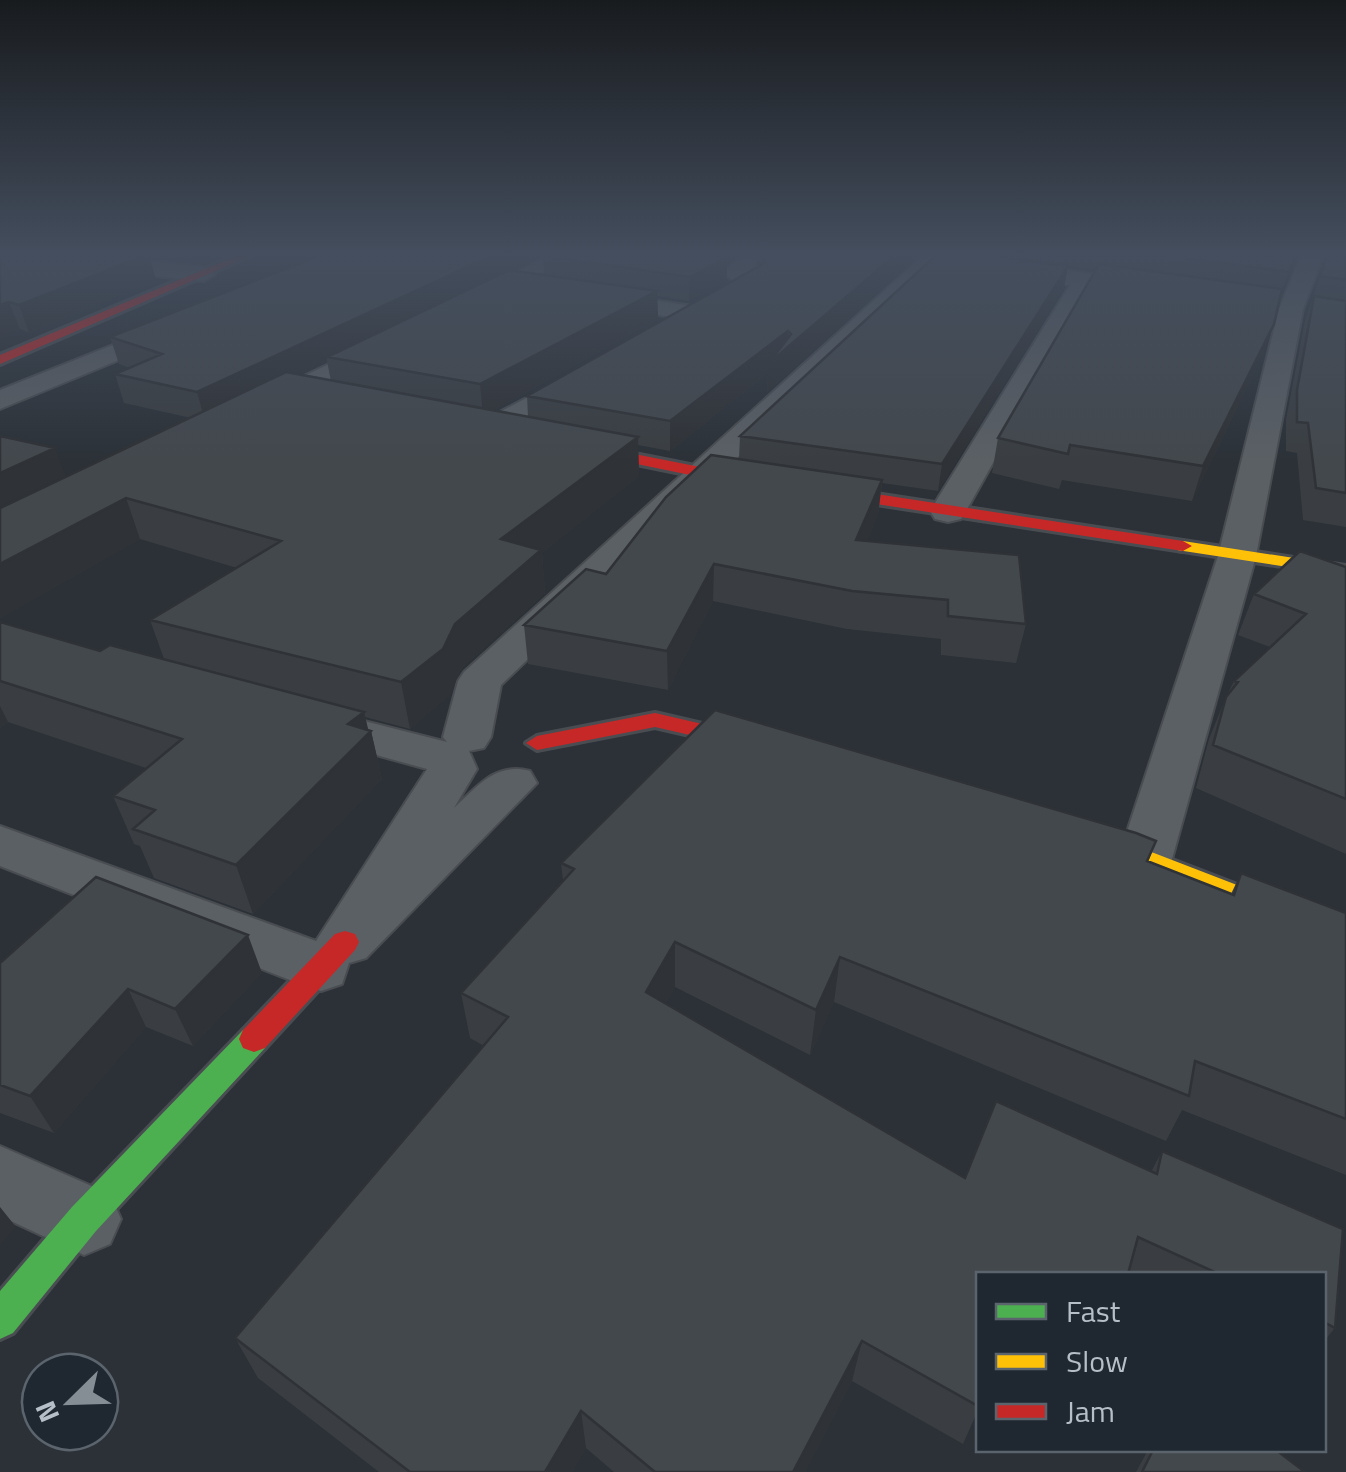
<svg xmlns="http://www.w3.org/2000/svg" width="1346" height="1472" viewBox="0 0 1346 1472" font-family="'Titillium Web',sans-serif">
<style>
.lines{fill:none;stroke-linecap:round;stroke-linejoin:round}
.street-casing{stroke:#494d52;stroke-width:4}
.fast-casing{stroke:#494d52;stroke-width:6}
.slow-casing{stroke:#494d52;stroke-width:6}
.jam-casing{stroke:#494d52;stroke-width:6}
.street{fill:#5b6065;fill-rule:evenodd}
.fast{fill:#4caf50;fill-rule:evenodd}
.slow{fill:#ffc107;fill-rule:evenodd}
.jam{fill:#c62828;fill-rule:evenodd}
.wall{fill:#3a3e42;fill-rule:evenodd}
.shaded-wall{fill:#2f3236}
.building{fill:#43484d;stroke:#2f3236;stroke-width:2.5}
</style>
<rect width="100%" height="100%" fill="#2b3137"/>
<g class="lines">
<g class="street-casing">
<path id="street" d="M96,256L204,267L215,274L204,281L88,269L77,262L80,257Z
M548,256H577L484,306L475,308L463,301Z
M743,256H769L750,271L762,281L701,318L692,320L592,305L580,298L592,291L693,306L733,281L723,272Z
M923,256H947L501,685L491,737L484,748L469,751L477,769L454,808C478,786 495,762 530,771L537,783L366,958L349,963L342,984L321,991L300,984L0,866V826L316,941L427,769L296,733L290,723L296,713L313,708L447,742L443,737L458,681L464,672Z
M1301,256H1323L1303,309L1256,556L1172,859L1164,873L1145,878L1126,873L1118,859L1218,556L1279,309Z
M1003,261L1154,283L1166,290L1154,297L1091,288L966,511L961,519L948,522L935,519L930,511L1070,285L995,273L992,268Z
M173,321L186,329L182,334L0,409V390Z
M388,336L401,344L397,350L271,414H249L245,408L249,402Z
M585,367L595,369L599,375L595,381L499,438H477L472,431L477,424Z
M0,1146L110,1194L121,1219L110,1244L84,1255L0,1216Z"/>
</g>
<g class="fast-casing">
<path id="fast" d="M254,1026L265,1030L269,1039L265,1048L96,1231L13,1333L0,1339V1291L72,1207L243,1030Z"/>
</g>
<g class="slow-casing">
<path id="slow" d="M1183,541L1346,566V576L1177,550L1174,546Z
M1076,829L1154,853L1346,927V949L1136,865L1067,844L1063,838L1067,832Z"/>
</g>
<g class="jam-casing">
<path id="jam" d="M236,256H250L0,364V355Z
M564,440L700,467L1183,541L1192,546L1183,551L700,477L559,448L556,445Z
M655,713L776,741L779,746L768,753L655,727L537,750L526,743L537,736Z
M345,931L355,934L359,942L355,950L265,1048L254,1052L243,1048L239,1039L243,1030L335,934Z"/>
</g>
<use href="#street" class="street"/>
<use href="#fast" class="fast"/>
<use href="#slow" class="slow"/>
<use href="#jam" class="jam"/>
</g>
<path class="wall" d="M0,256H149L156,280L29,333L20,329L0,338Z
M541,256L512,270L544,275L543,256L727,264V280L689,301L657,296L658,319L494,410L528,417L527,396L756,268L757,256H910V263L767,392L768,373L670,451L638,445L639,476L542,553L545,593L461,669L450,695L410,729L365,717L368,730L371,731L382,779L253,914L154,878L140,846L134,844L113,796L146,768L8,722L0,728V622L100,651L164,659L150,620L237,568L140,539L0,618V436L66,477L191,418L124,403L115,374L130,368L119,364L110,337ZM327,361L331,381L299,375Z
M993,256H1297L1280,296L1263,354L1192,501L1062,480L1059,489L992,473L998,438L1096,270L1068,266L1064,287L938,491L882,483L878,515L867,541L1026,624L1016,663L941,655V639L847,629L713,601L668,690L528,664L524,625L606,574L739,459L740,436Z
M1327,256H1346V527L1303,520L1297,453L1286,451V419L1305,321Z
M1346,567V854L1196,788L1209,739L1226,697L1234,681L1270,647L1238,635L1254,594Z
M715,710L1136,833L1156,841L1148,862L1231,894L1241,873L1346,913V1175L1182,1110L1166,1141L834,1002L810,1055L675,987L666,1003L965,1178L996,1101L1151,1172L1162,1151L1343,1229L1335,1328L1324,1341V1274H978V1410L963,1444L852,1381L805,1472H614L586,1448L572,1472H379L258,1378L235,1338L484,1046L470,1038L461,993L563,881L561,863Z
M0,963L262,973L193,1046L146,1027L54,1133L0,1113Z
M1148,1450H1276L1305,1472H1136Z"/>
<path class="shaded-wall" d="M144,256H149L156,280L29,333L19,305Z
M491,256H541L332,358L327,357V361L205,421L197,392Z
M721,256H737L727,264V280L689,301L690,277Z
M894,256H910V263L767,392L768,373L670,451V421L788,331L787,348Z
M1295,256H1297L1281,296L1289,272Z
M1068,266L1064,287L938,491L942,464Z
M657,291L658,319L483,416L480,384Z
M9,302L20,329L0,338V305Z
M1274,324L1263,354L1192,501L1203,466Z
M638,437L639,476L542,553L545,593L461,669L450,695L410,729L401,682L455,624L501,539Z
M55,448L70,487L0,522V473Z
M882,480L878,515L852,577L856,540Z
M126,498L140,539L0,618V564Z
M714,564L713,601L668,690L667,651Z
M0,706L8,722L0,728Z
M364,712L369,733L371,731L382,779L253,914L236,865L348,724Z
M248,935L262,973L193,1046L175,1009Z
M675,942V987L647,1037L646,992Z
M840,957L834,1002L810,1055L816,1010Z
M128,989L146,1027L54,1133L30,1096Z
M0,1207L16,1227L0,1246Z
M862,1341L852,1381L805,1472H793Z
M581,1411L586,1448L572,1472H545Z"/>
<path class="building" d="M4,256H144L19,305L9,302L0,305V258Z
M319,256H491L197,392L115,374L162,354L110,337Z
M542,256H727V257L690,277Z
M766,256H894L768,364L791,334L788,331L670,421L527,396L761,265L767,257Z
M935,256H992L1068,266L942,464L740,436Z
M1170,256H1295L1289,272Z
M1327,256H1346V280L1320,276Z
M1099,264L1282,289L1274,324L1203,466L1070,445L1068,454L998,438Z
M509,270L657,291L480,384L327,357Z
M1314,296L1346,301V493L1316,488L1308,423L1297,422V390Z
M286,372L638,437L501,539L541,550L455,624L443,649L401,682L150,620L281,541L126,498L0,564V508Z
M0,436L55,448L0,473Z
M711,455L882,480L856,540L1019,555L1026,624L948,616V600L852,591L714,564L667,651L524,625L586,569L606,574L666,497Z
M1300,551L1346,567V799L1213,745L1226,697L1238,682L1234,681L1306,614L1254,594Z
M0,622L100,651L110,645L364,712L348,724L371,731L236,865L133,829L155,810L113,796L182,739L0,681Z
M715,710L1136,833L1156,841L1147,861L1234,895L1241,873L1346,913V1119L1195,1061L1189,1096L840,957L816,1010L675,942L646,992L965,1178L996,1101L1157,1174L1162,1151L1343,1229L1335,1328L1324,1322V1274H1219L1138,1237L1128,1274H978V1406L862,1341L793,1472H655L581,1411L545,1472H410L235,1338L508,1017L461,993L574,869L561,863Z
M96,877L248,935L175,1009L128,989L30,1096L0,1085V963Z
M1153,1450H1276L1305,1472H1142Z"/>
<linearGradient id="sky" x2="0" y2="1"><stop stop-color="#181b1e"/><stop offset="0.55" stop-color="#444e5e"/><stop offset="1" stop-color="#444e5e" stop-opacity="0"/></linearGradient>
<rect width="1346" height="462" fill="url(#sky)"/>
<rect x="976" y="1272" width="350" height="180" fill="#1f2831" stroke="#5b646d" stroke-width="2.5"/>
<rect x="996" y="1304" width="50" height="15" fill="#4caf50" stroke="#5b646d" stroke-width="2.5"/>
<text x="1066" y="1322" font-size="30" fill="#b6bec7">Fast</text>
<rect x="996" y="1354" width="50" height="15" fill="#ffc107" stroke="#5b646d" stroke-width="2.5"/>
<text x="1066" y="1372" font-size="30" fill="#b6bec7">Slow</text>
<rect x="996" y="1404" width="50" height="15" fill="#c62828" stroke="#5b646d" stroke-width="2.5"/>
<text x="1066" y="1422" font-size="30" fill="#b6bec7">Jam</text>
<g transform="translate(70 1402) rotate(247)"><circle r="48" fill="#1f2831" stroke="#5b646d" stroke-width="2.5"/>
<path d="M0-8L18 38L0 25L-18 38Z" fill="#858d95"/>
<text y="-15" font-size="28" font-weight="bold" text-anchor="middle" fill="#b6bec7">N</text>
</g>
</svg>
